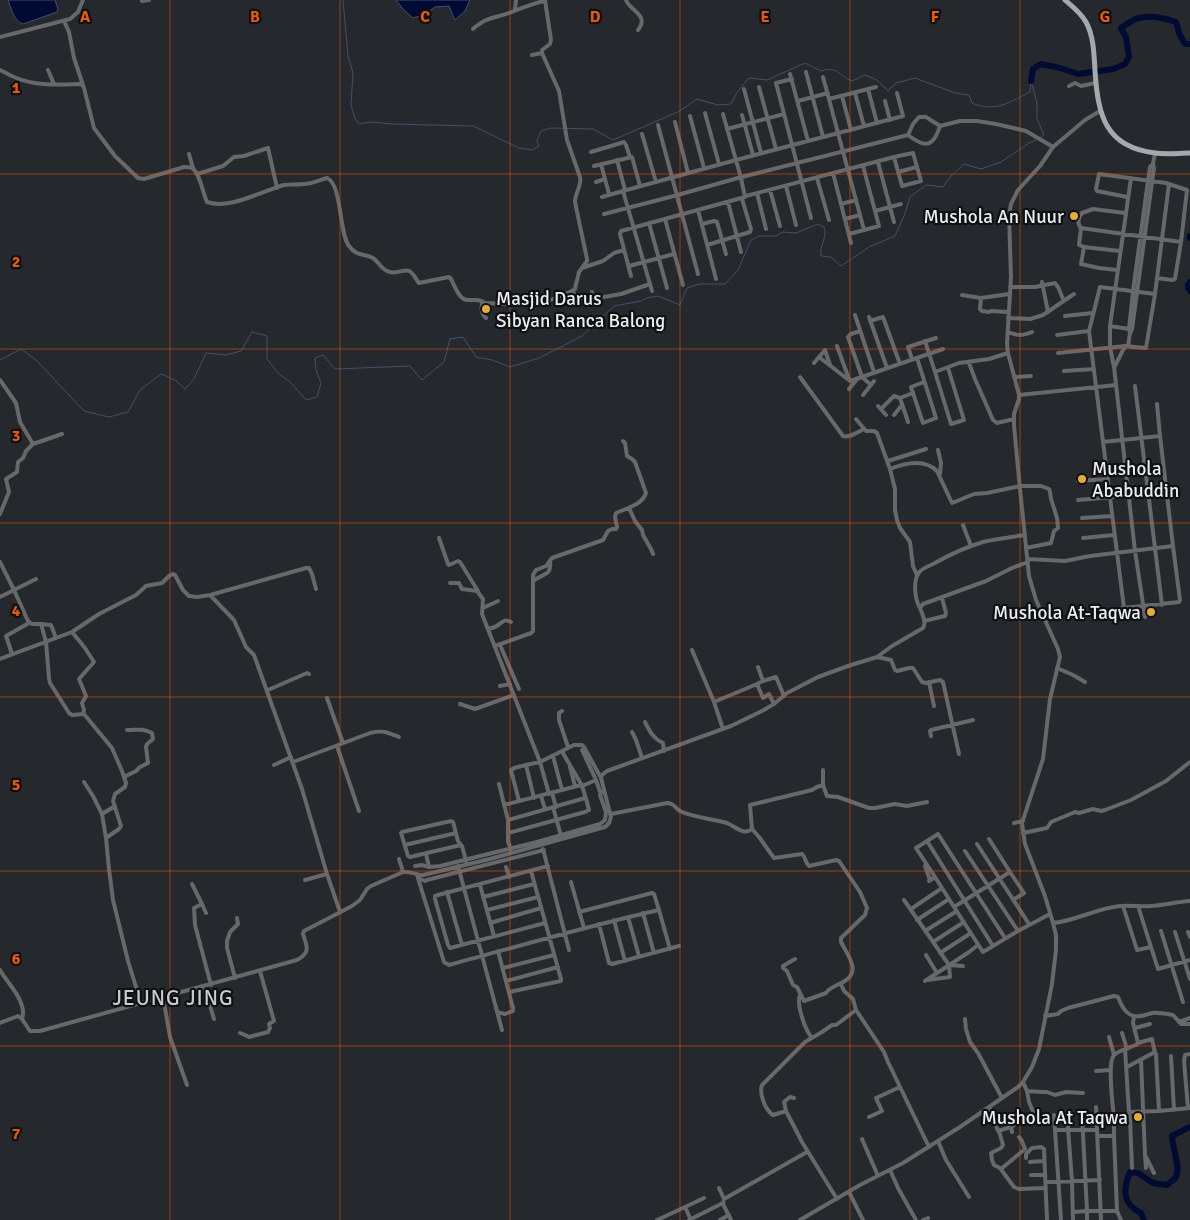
<svg xmlns="http://www.w3.org/2000/svg" width="1190" height="1220" viewBox="0 0 1190 1220" font-family="Signika,sans-serif">
<style>
.water{fill:#000b34;stroke:#464f6c}
.lines{fill:none;stroke-linecap:round;stroke-linejoin:round}
.stream{stroke:#464f6c;stroke-width:1}
.river{stroke:#000b34;stroke-width:6}
.minor{stroke:#66686a;stroke-width:4}
.major{stroke:#a5a9ae;stroke-width:5}
.grid{fill:none;stroke:#e8590c;stroke-width:1;stroke-opacity:0.55}
.poi-dot{fill:#e8ab37;stroke:#0f1012;stroke-width:2}
.labels{text-anchor:middle;stroke-width:4.5;stroke-linejoin:round;paint-order:stroke}
.poi-label{font-size:19px;fill:#ebedf0;stroke:#0f1012;text-anchor:end}
.quarter-label{font-size:21px;letter-spacing:1px;fill:#c7cbd1;stroke:#0f1012}
.grid-label{font-size:16px;text-anchor:middle;font-weight:bold;fill:#e8590c;stroke:#0f1012;stroke-width:4.5;stroke-linejoin:round;paint-order:stroke}
</style>
<rect width="100%" height="100%" fill="#25282c"/>
<path class="water" d="M8,0H55L58,9L57,12L23,24C14,21 11,9 8,0Z
M396,0H470L465,11L455,20L449,6L435,7L423,15L413,18L403,9Z"/>
<g class="lines">
<path class="stream" d="M343,0L348,56L353,73L351,105L355,119L359,124L371,122L392,124L473,126L519,148L532,150L539,146L537,141L541,131L551,128L593,129L613,140L680,111L697,99L718,105L731,104L738,91L749,78L767,80L805,63L821,71C839,66 837,75 852,81L865,75L877,80L888,91L896,83L915,78L955,93L969,95L972,103C994,113 1011,102 1030,92L1031,83
M1031,81L1037,103V119L1044,135L1041,137
M0,360L21,349L37,361L84,411L109,417L128,412L140,390L161,374L175,380L185,389L194,379L206,353L226,355L241,351L252,332L267,336V359L278,373L290,382L306,400L317,397L321,383L316,370L315,358L323,355L335,369L410,366L422,380L444,362L450,339L463,337L476,357L492,360L510,367L539,358L582,336L614,306L641,301L647,298L658,296L680,305L687,288L699,284H725L738,270L751,240L759,236H776L783,232L796,233L818,224L824,227C828,237 819,246 821,256L831,257L841,266L869,247L895,236L904,216L910,197L926,185L943,187L951,176L964,164L981,169L1001,162L1029,143L1038,139"/>
<path class="river" d="M1031,81L1033,69L1041,64L1060,68L1078,74L1113,69L1125,64L1129,57L1126,37L1121,28C1126,25 1133,19 1139,18C1150,15 1165,18 1176,22L1179,33L1185,44H1190
M1190,236V238
M1190,282L1188,285V288L1190,291
M1144,1220L1141,1213C1122,1204 1123,1189 1130,1172L1138,1173L1153,1183L1167,1185C1169,1183 1174,1180 1176,1177C1181,1167 1172,1147 1172,1136L1190,1127"/>
<path class="minor" d="M626,0C630,11 650,15 638,30
M142,1L149,0
M515,9L516,0
M64,21L69,32L74,58L84,88L94,128L115,156L138,178L144,179L184,167C187,167 190,167 192,168C200,173 203,194 207,202C229,210 262,191 284,185C290,184 297,185 304,184C312,184 319,180 327,178C342,184 339,233 349,246C357,257 364,253 373,258C379,262 382,271 390,272C397,274 404,269 409,271C414,273 416,280 419,283L449,277L451,279C455,286 459,301 469,300C476,300 478,299 485,303L507,304H537L543,303L572,291L575,289L576,284L579,272L587,261V259L575,202C575,193 582,185 580,177L567,140L559,91L542,53V50L550,44L551,40L545,0
M473,29C488,16 493,19 509,13C522,8 531,4 544,1
M0,37L70,19L78,12L83,0
M532,55L542,53
M0,70C5,72 9,75 14,77C34,86 58,85 79,84L82,85
M48,70L54,84
M806,72L823,137
M790,74L808,141
M823,77L864,230
M792,79L776,83L811,218
M1069,86L1075,83L1081,86L1095,83
M759,87L776,149
M744,89L761,153
M868,89L877,123
M855,93L864,126
M842,96L851,130
M829,99L876,87
M798,101L828,93
M885,101L890,120
M705,113L719,164
M742,115L753,155
M690,116L704,168
M675,122L688,173
M658,125L698,274
M940,126L960,121H977L996,124L1026,131L1053,147
M727,129L784,114
M642,134L656,182
M908,135C925,148 933,148 940,126
M591,152L624,142L626,145L630,157
M189,154L193,168
M617,160L625,190
M878,162L894,222
M601,164L609,194
M594,166L632,157L640,186
M898,172L917,167
M833,173L851,243
M197,174L223,166L234,157L244,156L268,148L277,188
M817,178L829,220
M1131,178L1110,326V347L1114,367L1135,551L1145,617
M596,182L605,179
M786,186L796,225
M770,190L780,226
M757,193L766,229
M746,196L894,157L913,153L921,181L902,186L894,157
M602,197L623,191
M1127,197L1097,191L1096,189L1099,174L1166,183L1187,190L1181,242L1175,279L1172,280L1157,278
M728,202L741,252
M841,204L856,200
M698,210L716,279
M875,211L901,204
M604,214L674,196L738,178L908,135L913,124L919,117H926L940,126
M665,219L683,285
M845,219L860,215
M649,223L667,288
M702,224L714,221L717,222L726,254
M1081,228L1181,242
M849,234L879,226L863,166
M707,245L750,232L751,229L742,199
M1084,247L1120,251
M629,266L674,254
M582,268L603,261L614,253L624,250
M1117,270L1099,268L1081,264L1084,247L1079,245L1081,228C1077,224 1078,217 1082,213L1093,209L1125,213
M631,276L620,234L621,231L745,197L741,178L723,114
M1042,282L1048,312
M1010,287H1035L1055,283L1058,287L1064,301
M572,291L576,296L583,300L593,297L592,292
M652,291L623,191L736,160L903,116L897,93
M962,295L981,298L1009,294
M604,297L621,294L650,284
M981,298L980,309L982,311L989,312L991,311L1008,312
M483,302C480,308 482,314 486,318
M855,315L874,372
M1065,316L1092,313
M869,317L887,368
M1008,318L1030,319L1043,315L1074,294
M870,321L883,317L900,364
M1110,326L1129,329
M860,331L851,334L848,337L862,377L871,385
M1008,332C1018,336 1022,336 1032,332
M1130,333L1129,329L1133,291L1148,181L1150,167L1153,164L1155,153
M1057,335L1089,331
M925,341L935,372L951,424L964,420L948,368
M837,346L849,379
M1128,346L1130,333L1132,329L1154,168L1153,164
M1058,353L1125,346L1146,348L1155,294
M819,357L850,381L943,349
M917,358L936,418L923,423L911,387L924,382
M912,359L908,347L936,338
M814,363L825,350L830,365
M969,363L975,379L993,420L997,423L1014,419
M1115,366L1125,346
M1064,371L1094,369
M935,372L959,363L989,359L1008,353
M800,377L843,436C850,438 858,432 864,429
M1015,377L1031,376
M0,380L16,403L20,422L33,444L26,451L23,458L18,462L17,472L6,479L9,492L0,514
M1135,386L1162,605
M849,389L858,378
M863,395L874,381
M1019,395L1116,385
M1157,404L1160,436
M878,406L886,415
M881,409L894,396L900,398
M894,415L902,405
M856,419L866,431H874L877,433L890,469C905,463 925,459 937,471L952,503L974,494L987,493L1020,486H1041L1049,489C1051,493 1050,497 1052,502C1055,513 1058,515 1058,528L1054,531L1051,543L1026,548
M908,422L900,398L913,393
M1103,442L1160,436L1173,546L1180,600L1179,602L1124,608L1089,331L1100,287L1155,294L1169,184
M33,444L62,434
M938,450L941,463L940,474
M888,461L926,449
M890,469L895,489V510L897,520L900,528L910,542L913,566L917,575
M1078,481L1108,479
M1078,500L1149,494L1167,491
M629,508L635,521L642,530L643,535L651,549L653,554
M1082,518L1112,516
M963,525L971,546
M439,538L448,564L449,565L458,561L460,562L478,591
M1083,538L1114,535
M1028,559L1065,561L1090,556L1173,546
M0,562L14,590L28,621L32,624H41L46,642L49,678L50,683L69,713L72,715L84,714L112,748L122,771L126,783L125,787L115,794L113,801L121,826L119,829L106,838
M533,581C542,574 552,576 550,562
M450,583H459L462,589L477,591L483,599L482,614L540,762L549,794
M210,595L234,620L246,647L254,655L302,789L327,874L340,912
M0,597L36,579
M483,608L498,601
M920,608C915,600 913,583 918,574C920,569 929,566 933,564C949,555 966,547 983,542C996,539 1011,537 1025,535
M1114,610L1124,608L1126,618
M924,621L945,616L946,613L942,598
M41,624L51,625L56,638
M488,629C491,628 495,628 498,625C504,621 504,619 511,622
M72,632L85,648L94,662L79,679L86,696L82,703L84,710L83,714
M500,645L519,689
M495,646L531,633L533,631V575L536,570L546,566L552,558L603,540L608,531L612,529H616L617,527L615,517L616,513C627,508 642,505 646,493L635,462L632,459L627,456L625,443L623,441
M692,650L714,702L723,729
M12,654L6,636L29,623
M877,657L891,660L895,670L897,671L909,668H913L922,682L926,683L940,680L943,682L959,754
M0,659L72,632L99,614L136,595L146,586L162,583L169,576L173,574L175,575L183,590L189,596L197,597L210,595L306,568H309L312,574L316,589
M758,667L763,681L757,684L763,698L769,694L774,704
M1057,668L1073,675L1085,682
M763,681L776,677L784,696
M929,682L934,706
M500,686L510,684
M268,690L307,673L309,674
M327,698L343,743
M714,702L757,684
M460,704L475,709L514,695
M562,711L559,713V720L568,747
M645,722C650,732 653,738 663,743L664,751
M632,732L636,740L642,758
M931,736L930,731L931,730L973,720
M337,746L359,811
M553,756L562,790
M293,762L370,733C383,730 387,732 399,737
M274,765L291,757
M570,767L575,786
M823,770V785L827,796L838,797L869,808H875L895,804L907,806L927,802
M124,777L136,771L140,767L148,763L146,747L147,744L153,739L152,733C142,728 137,730 127,730
M596,780L600,792H603
M84,782L93,796L102,814L106,838L109,869L113,900L128,961L141,1003
M499,784L508,820V841L511,850
M582,786L596,780L582,750
M552,793L556,807
M541,796L545,809
M534,798L526,765L540,762L574,745H582L584,747L601,778
M519,801L511,770L514,768L526,765
M504,805L581,785
M553,807L561,836
M102,814L115,806
M611,814L667,803C674,803 675,808 680,811C691,817 714,819 727,823C735,826 743,836 752,829L750,805L812,790L817,787L823,785
M508,820L585,798
M1014,823L1023,821
M752,829L759,837L774,858L802,854C806,857 805,863 809,866L836,860L839,861L860,892L867,908L865,915L841,938V942C850,959 863,974 839,984C834,987 829,988 826,993L804,1001L797,987L793,985L787,971L783,968V966L795,959
M508,833L585,812L589,810C587,802 585,794 582,786C576,774 568,763 562,751
M1023,833L1047,828L1051,822L1075,812L1079,813L1093,809L1101,811L1105,810L1131,800L1166,781L1190,762
M927,841L993,946
M977,844L1029,924
M405,845L456,833
M461,845L410,857L408,856L401,833L402,832L451,821L453,822L458,841L462,846L466,861
M543,849L569,950
M965,851L1018,931
M426,854L429,867
M399,859L403,872
M415,866L422,865L429,867L440,866L537,842L600,824L605,820L606,812L600,795L601,793
M458,866L502,1030
M925,866L930,880
M506,867L509,877
M1010,872L1024,893L1013,900
M417,875L444,962L449,965C519,946 588,926 659,910L670,949
M935,877L954,907L1010,872L989,839
M418,878L425,881L427,880L544,850
M305,880L327,874
M929,881L935,877L916,848L938,834L1005,938
M571,882L584,928
M192,884L202,904L194,908L195,925L211,985
M480,885L494,936
M447,892L462,945
M483,897L534,884
M904,900L949,965
M202,904L206,913
M1123,906L1137,950L1151,947
M1138,906L1158,969L1190,960
M954,907L983,952L1018,931L1050,914
M911,909L942,888
M487,910L538,897
M579,912L652,893L654,894L659,910
M643,913L654,953
M628,917L639,956
M614,920L625,961
M917,920L949,899
M490,923L541,908
M545,923L450,948L448,945L435,899V896L438,895L548,866
M1053,923C1076,921 1097,908 1120,906C1131,905 1141,907 1151,906C1164,905 1177,902 1190,901
M599,924L609,963L612,964L679,946
M925,931L957,911
M1161,931L1183,1002
M1175,932L1190,979
M1188,932L1190,937
M933,942L964,922
M940,953L971,933
M926,955L937,973
M503,968L554,955
M0,970C7,983 28,1002 22,1019
M235,978L227,948V941L230,932L238,924L237,918
M927,980L950,977L949,965L963,966
M506,981L558,967
M925,981L969,952L978,945
M841,984L844,991L853,999L856,1010L884,1052L888,1062L929,1147
M204,986L214,1019
M509,992L561,981V979L531,871
M800,995C796,1004 805,1030 812,1038
M163,996L170,1037L187,1085
M497,1012L505,1014L513,1011V1008L498,951
M1045,1016L1058,1014L1061,1011L1068,1008L1114,996L1118,997C1122,1007 1127,1018 1140,1016C1145,1016 1148,1014 1152,1013C1156,1012 1167,1014 1173,1015L1181,1024H1190
M965,1019L966,1029L970,1042L978,1053L1002,1098
M1179,1022L1190,1018
M0,1023L18,1016L22,1019L30,1031H40L297,960C311,953 307,946 303,934L304,931L352,906L360,900L367,889L371,886L403,872C410,871 416,875 423,875L490,859L605,827L609,823L611,817L601,778L602,775L607,771L731,726L762,711L774,704L787,693L818,677L848,666L877,657L892,646L923,628C927,622 922,614 920,608L923,604L986,581L1012,568L1028,562
M1135,1028L1150,1024
M240,1033L245,1035L249,1037L268,1032L270,1028L269,1024L274,1021L260,971
M1122,1033L1127,1049
M1109,1037L1114,1055
M1138,1043L1152,1039L1155,1053
M1125,1049L1129,1112
M1171,1056L1174,1110
M1141,1060L1145,1155L1146,1168
M1127,1067L1153,1053L1156,1054L1159,1111
M1096,1071L1110,1070
M1023,1082L1027,1091L1042,1092H1047L1055,1095L1066,1092L1083,1093
M794,1098L790,1097L784,1102L786,1111L802,1142L837,1199
M989,1107L998,1131L1011,1127L1012,1132
M1096,1107L1101,1220
M1188,1108L1184,1061L1185,1055L1190,1054
M786,1111L773,1115C765,1110 759,1093 762,1085L805,1042L822,1032L832,1025H836L856,1010
M1054,1115L1061,1220
M1067,1115L1072,1181L1073,1220
M1082,1115L1087,1211H1117
M869,1117L882,1111L876,1098L900,1087
M1130,1118L1132,1168
M1114,1119C1113,1107 1107,1062 1114,1055C1119,1050 1129,1048 1136,1045L1138,1043L1133,1023L1134,1016
M1011,1127L1018,1122L1034,1114L1029,1102L1027,1091
M1055,1130H1097
M999,1131L1003,1145L1001,1148L991,1153L992,1160L994,1165L1000,1168L1014,1187L1019,1189L1046,1188
M1098,1136H1114L1117,1211L1121,1220
M1114,1136V1119L1130,1118L1129,1112L1159,1111L1190,1108
M862,1139L878,1176
M938,1141L946,1160L969,1197
M1146,1157L1154,1173
M1026,1158V1154L1032,1148L1041,1147L1044,1149L1047,1220
M1030,1162L1044,1161
M1001,1169L1025,1149L1022,1141L1019,1137
M890,1170L898,1188L916,1220
M1031,1175H1045
M1046,1182L1100,1180
M719,1188L724,1199L723,1204L731,1220
M849,1192L863,1220
M724,1199L807,1152
M685,1207L704,1198
M1073,1212L1087,1211V1220
M657,1220L685,1207L691,1220
M689,1220L723,1203
M720,1220L729,1215
M800,1220L860,1185L903,1163L960,1127L1018,1087L1023,1082L1032,1067L1039,1049L1052,984L1056,950V935L1053,923L1045,896L1025,844L1022,823L1043,759L1050,699L1060,657L1058,649L1036,600L1029,576L1019,479L1014,425V414L1019,399V395L1008,353L1007,344L1011,277L1009,215L1011,204L1018,190L1040,166L1053,147L1085,120L1100,111
M923,1220L928,1218"/>
<path class="major" d="M1065,0C1072,6 1081,13 1086,22C1094,37 1094,55 1095,71C1098,115 1105,147 1155,153C1167,155 1179,153 1190,153"/>
</g>
<path class="grid" d="M170,0V1220M340,0V1220M510,0V1220M680,0V1220M850,0V1220M1020,0V1220M0,174H1190M0,349H1190M0,523H1190M0,697H1190M0,871H1190M0,1046H1190"/>
<g class="poi-dot">
<circle cx="1074" cy="216" r="5"/>
<circle cx="486" cy="309" r="5"/>
<circle cx="1082" cy="479" r="5"/>
<circle cx="1151" cy="612" r="5"/>
<circle cx="1138" cy="1117" r="5"/>
</g>
<g class="labels">
<g class="poi-label">
<text x="1064" y="223">Mushola An Nuur</text>
<text x="496" y="305" text-anchor="start">Masjid Darus<tspan x="496" dy="22">Sibyan Ranca Balong</tspan></text>
<text x="1092" y="475" text-anchor="start">Mushola<tspan x="1092" dy="22">Ababuddin</tspan></text>
<text x="1141" y="619">Mushola At-Taqwa</text>
<text x="1128" y="1124">Mushola At Taqwa</text>
</g>
<g class="quarter-label">
<text x="173" y="1005">JEUNG JING</text>
</g>
</g>
<g class="grid-label">
<text x="85" y="22">A</text>
<text x="255" y="22">B</text>
<text x="425" y="22">C</text>
<text x="595" y="22">D</text>
<text x="765" y="22">E</text>
<text x="935" y="22">F</text>
<text x="1105" y="22">G</text>
<text x="16" y="93">1</text>
<text x="16" y="267">2</text>
<text x="16" y="441">3</text>
<text x="16" y="616">4</text>
<text x="16" y="790">5</text>
<text x="16" y="964">6</text>
<text x="16" y="1139">7</text>
</g>
</svg>
